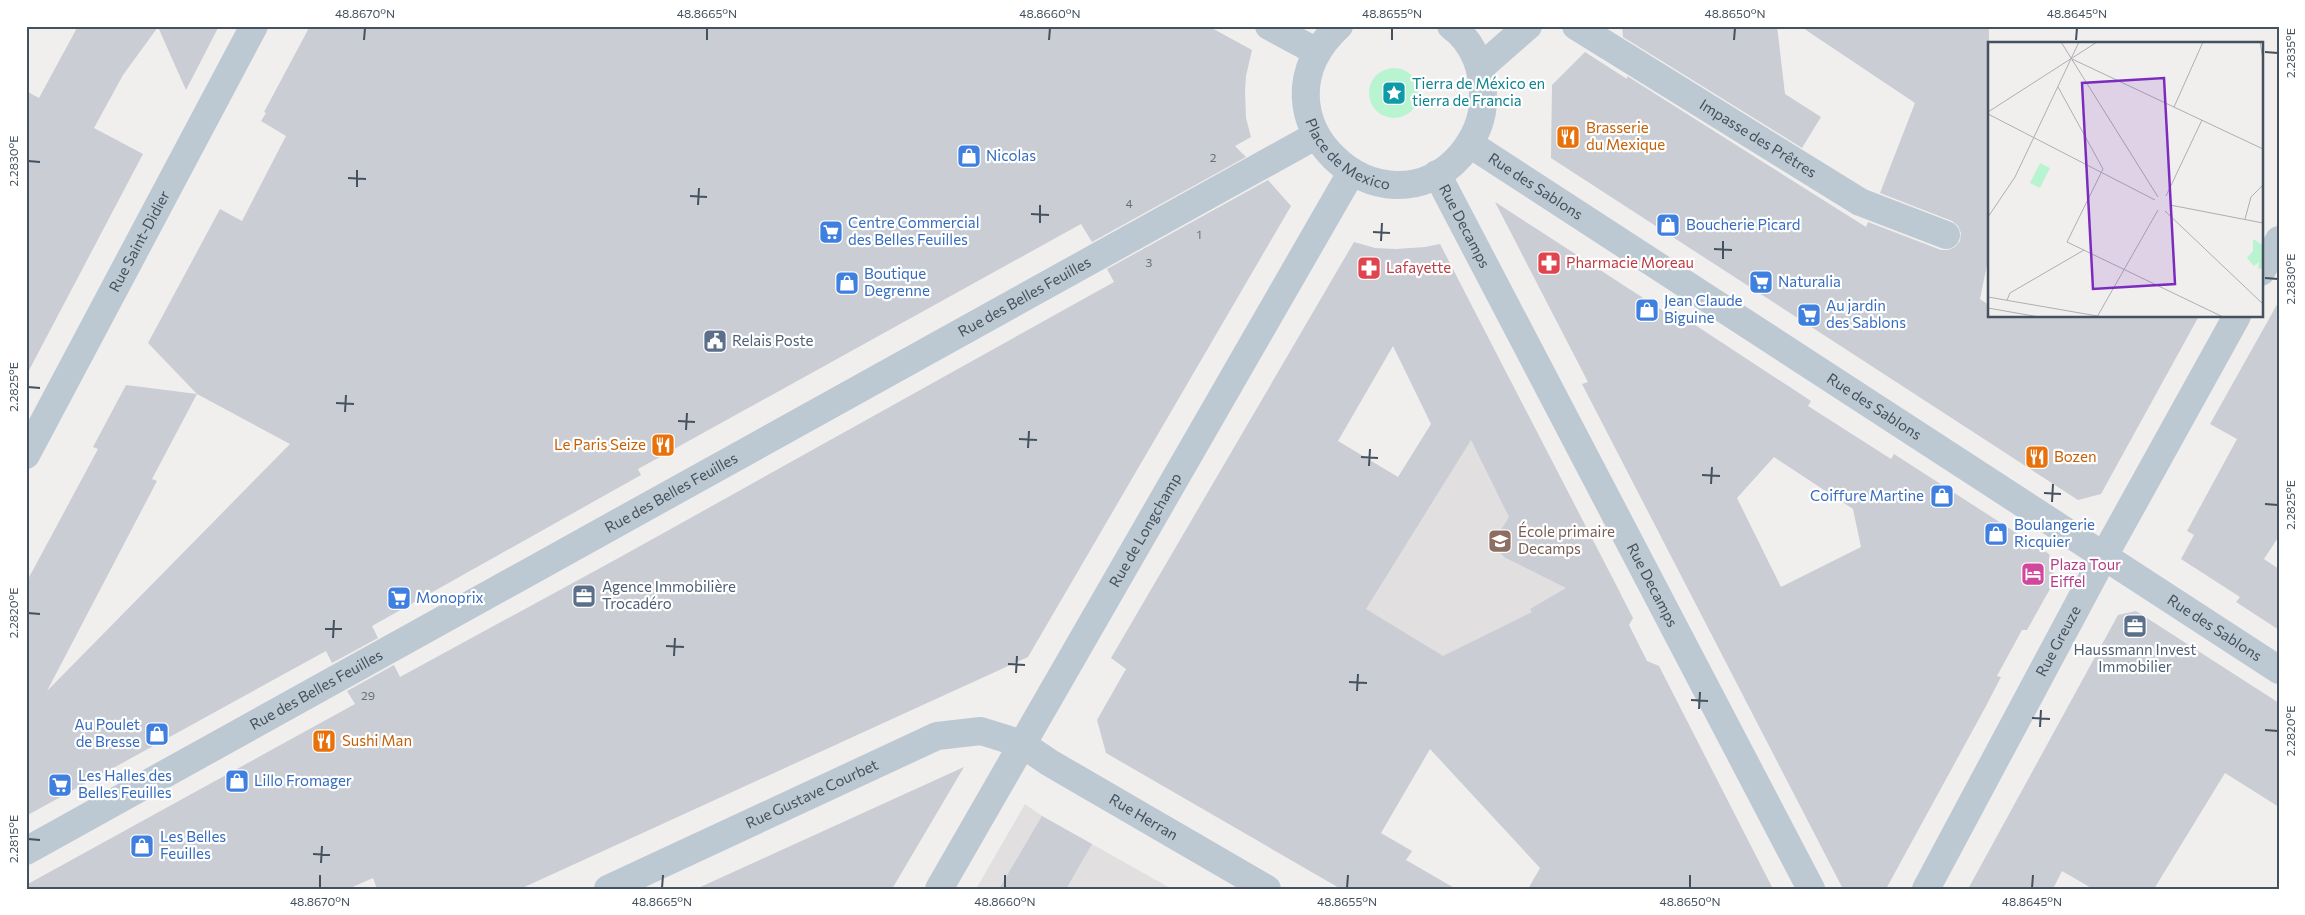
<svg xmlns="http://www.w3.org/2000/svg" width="2305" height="915" viewBox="0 0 2305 915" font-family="Commissioner,sans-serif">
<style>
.education{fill:#e2dfe0}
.green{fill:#b8f4d0}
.building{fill:#cacdd4;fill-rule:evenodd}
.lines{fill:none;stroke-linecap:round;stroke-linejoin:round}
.minor{stroke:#bdc9d2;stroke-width:28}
.ticks{fill:none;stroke:#44515e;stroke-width:2}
.labels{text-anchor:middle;stroke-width:4.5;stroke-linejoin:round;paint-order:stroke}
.number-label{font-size:12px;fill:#66707c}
.culture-label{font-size:15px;fill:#0d838f;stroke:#fff;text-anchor:start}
.food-label{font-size:15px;fill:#c56008;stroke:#fff;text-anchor:start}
.street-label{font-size:15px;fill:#44515e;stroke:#fff}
.shop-label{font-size:15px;fill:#366cbe;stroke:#fff;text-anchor:start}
.health-label{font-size:15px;fill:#be3a42;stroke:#fff;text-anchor:start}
.service-label{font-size:15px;fill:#4e5e75;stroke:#fff;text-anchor:start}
.education-label{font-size:15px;fill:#785e54;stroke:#fff;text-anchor:start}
.hotel-label{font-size:15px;fill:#b23c85;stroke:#fff;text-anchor:start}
.inset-road{fill:none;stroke:#acafb4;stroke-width:1}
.view{fill:#7b2cbf;fill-opacity:0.15;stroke:#7b2cbf;stroke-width:2.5}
.inset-edge{fill:none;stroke:#44515e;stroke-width:2.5}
.neatline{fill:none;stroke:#44515e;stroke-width:2}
.ticks-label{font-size:12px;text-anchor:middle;fill:#44515e}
</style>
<rect width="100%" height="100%" fill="#f1eeee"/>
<path class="education" d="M1509,378L1621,594L1429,694L1330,666Z
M1025,804L1042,816L1172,889H976Z"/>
<path class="green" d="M1369 93a25 25 0 1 1 50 0a25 25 0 1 1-50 0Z"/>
<path class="building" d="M78,26H219L186,90L158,27L123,75L94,128L143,154L26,376V91L39,98Z
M310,26H1208L1252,50L1246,76L1245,91L1246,118L1251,137L1235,146L1246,157L1092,242L1081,224L638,469L641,475L372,626L378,638L332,663L326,651L26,816V583L98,449L93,447L126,385L197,394L148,343L220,209L242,221L286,136L261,121L266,113L264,112ZM197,394L290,444L47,691L157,481L152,479Z
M1622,26H1777L1785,94L1821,117L1802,148L1623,37Z
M1800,26H1989V255L1980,299L1989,305V316H2199L2101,494L2078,500L1551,158L1552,85L1585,52L1627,79V76L1866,227L1868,222L1941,250H1948L1955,247L1960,241L1961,233L1958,226L1952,221L1880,193L1915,103Z
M1268,180L1291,206L1028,657L520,889H377L373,878L348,889H26V885L355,704L347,691L394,665L400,677L624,555L1114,282L1107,269Z
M1495,202L1682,323L1686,319L1811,401L1808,406L1891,459L1894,454L2049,554L2055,580L2027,630H2022L1997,676L2001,677L1986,706L1886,889H1843L1582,384L1588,382ZM1774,457L1853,509L1861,547L1781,587L1737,498Z
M1354,242L1375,248L1396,249L1425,247L1440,244L1633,618L1629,625L1647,661L1659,666L1773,889H1528L1540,868L1430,749L1381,833L1412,851L1406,860L1456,889H1341L1106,753L1097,720L1126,669L1111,658ZM1393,346L1431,424L1398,477L1338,441ZM1471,440L1509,517L1499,533L1497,542L1499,550L1504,557L1566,588L1530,609L1532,612L1443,656L1366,609Z
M2279,301V536L2264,559L2279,569V630L2236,602L2240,597L2181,559L2194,535L2187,531L2237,439L2210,424Z
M2136,611L2279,703V807L2225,773L2154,889H2093L2062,871L2053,889H1968L2118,615Z
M964,767L892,889H696L786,848Z
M1042,816L1092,844L1066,889H999Z"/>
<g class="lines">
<g class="minor">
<path d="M1269,26L1317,52"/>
<path id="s1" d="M1339,26C1241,116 1383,244 1461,155C1474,139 1483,120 1483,100C1484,72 1475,43 1451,26"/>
<path id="s2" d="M1576,26L1860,202L1946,235"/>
<path d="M1480,68L1528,26"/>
<path id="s3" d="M1470,144L2279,670"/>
<path id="s4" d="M1437,174L1811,889"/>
<path d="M2261,272L2279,240"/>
<path id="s5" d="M26,455L254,26"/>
<path id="s6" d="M26,851L1315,136"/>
<path id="s7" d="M608,889L937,736L981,731L1022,744L1050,763L1267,889"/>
<path id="s8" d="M939,889L1351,173"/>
<path id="s9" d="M1926,889L2104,556L2237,316"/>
</g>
</g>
<path class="ticks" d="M364,40L365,28M707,40V28M1049,40L1050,28M1392,40V28M1734,40L1735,28M2076,40L2077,28M2265,52L2278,53M28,161L40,162M348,178L366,179M357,187V170M690,196L707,197M698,205L699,188M1031,214L1049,215M1040,223V205M1373,232L1390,233M1381,241L1382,223M1714,249L1732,250M1723,259V241M2265,278L2278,279M28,387L40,388M336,403L354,404M345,412L346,395M678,421L695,422M686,430L687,413M1019,439L1037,440M1028,448L1029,431M1361,457L1378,458M1369,466L1370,449M1702,475L1720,476M1711,484L1712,467M2044,493L2061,494M2052,502L2053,484M2265,504L2278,505M28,613L40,614M325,629H342M333,638L334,620M666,646L684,647M674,656L675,638M1008,664L1025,665M1016,673L1017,656M1349,682L1367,683M1357,691L1358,674M1691,700L1708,701M1699,709L1700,692M2032,718L2050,719M2040,727L2041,710M2265,730L2278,731M28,839L40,840M313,854L330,855M321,863L322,846M320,888V875M662,888L663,875M1005,888V875M1347,888L1348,875M1690,888V875M2032,888L2033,875"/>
<defs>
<g id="sight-square" transform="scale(1.25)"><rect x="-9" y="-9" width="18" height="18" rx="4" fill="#0f9aa8" stroke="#fff"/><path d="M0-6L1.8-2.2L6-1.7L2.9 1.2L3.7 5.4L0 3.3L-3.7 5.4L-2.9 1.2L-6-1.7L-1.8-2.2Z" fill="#fff"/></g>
<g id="restaurant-square" transform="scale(1.25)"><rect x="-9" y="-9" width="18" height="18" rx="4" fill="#e8710a" stroke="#fff"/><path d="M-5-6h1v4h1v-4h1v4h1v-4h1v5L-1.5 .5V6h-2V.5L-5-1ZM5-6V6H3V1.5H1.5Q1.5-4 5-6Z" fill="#fff"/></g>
<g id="shop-square" transform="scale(1.25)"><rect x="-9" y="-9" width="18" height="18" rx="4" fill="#3f7fe0" stroke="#fff"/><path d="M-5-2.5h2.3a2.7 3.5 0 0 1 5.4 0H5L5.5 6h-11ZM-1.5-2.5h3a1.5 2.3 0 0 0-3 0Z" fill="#fff"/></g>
<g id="supermarket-square" transform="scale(1.25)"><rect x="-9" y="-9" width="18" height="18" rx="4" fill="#3f7fe0" stroke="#fff"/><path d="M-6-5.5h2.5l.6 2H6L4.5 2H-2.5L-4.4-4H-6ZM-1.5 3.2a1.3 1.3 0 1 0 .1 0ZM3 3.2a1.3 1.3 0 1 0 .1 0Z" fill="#fff"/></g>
<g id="pharmacy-square" transform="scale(1.25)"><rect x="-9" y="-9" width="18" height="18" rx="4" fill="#e0444e" stroke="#fff"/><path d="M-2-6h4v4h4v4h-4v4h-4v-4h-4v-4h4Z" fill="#fff"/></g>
<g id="civic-square" transform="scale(1.25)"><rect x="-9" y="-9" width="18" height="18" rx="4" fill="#5c6f8a" stroke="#fff"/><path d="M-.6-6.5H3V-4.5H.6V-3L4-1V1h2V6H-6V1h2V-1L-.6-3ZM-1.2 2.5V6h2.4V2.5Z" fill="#fff"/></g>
<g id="school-square" transform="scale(1.25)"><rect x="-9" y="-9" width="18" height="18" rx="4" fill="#8d6e63" stroke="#fff"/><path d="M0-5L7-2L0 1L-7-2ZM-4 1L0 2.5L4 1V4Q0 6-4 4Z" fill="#fff"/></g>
<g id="hotel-square" transform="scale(1.25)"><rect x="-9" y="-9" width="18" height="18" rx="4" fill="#d1479c" stroke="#fff"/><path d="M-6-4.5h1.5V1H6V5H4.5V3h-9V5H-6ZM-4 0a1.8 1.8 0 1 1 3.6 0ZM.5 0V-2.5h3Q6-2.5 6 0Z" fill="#fff"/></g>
<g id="office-square" transform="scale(1.25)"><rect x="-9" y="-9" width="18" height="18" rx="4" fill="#5c6f8a" stroke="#fff"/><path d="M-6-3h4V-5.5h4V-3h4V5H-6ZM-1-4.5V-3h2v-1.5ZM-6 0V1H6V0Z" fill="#fff"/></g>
</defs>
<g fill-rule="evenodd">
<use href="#sight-square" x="1394" y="93"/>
<use href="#restaurant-square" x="1568" y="137"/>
<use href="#shop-square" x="969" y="156"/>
<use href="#shop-square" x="1668" y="225"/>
<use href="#supermarket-square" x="831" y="232"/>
<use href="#pharmacy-square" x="1549" y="263"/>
<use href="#pharmacy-square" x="1369" y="268"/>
<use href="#supermarket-square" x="1761" y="282"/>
<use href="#shop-square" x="847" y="283"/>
<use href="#shop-square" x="1647" y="310"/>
<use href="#supermarket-square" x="1809" y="315"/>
<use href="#civic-square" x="715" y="341"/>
<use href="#restaurant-square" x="663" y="445"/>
<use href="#restaurant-square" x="2037" y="457"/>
<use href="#shop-square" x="1942" y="496"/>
<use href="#shop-square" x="1996" y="534"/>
<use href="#school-square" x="1500" y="541"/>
<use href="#hotel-square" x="2033" y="574"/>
<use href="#office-square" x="584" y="596"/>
<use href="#supermarket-square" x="399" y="598"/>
<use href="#office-square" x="2135" y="626"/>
<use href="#shop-square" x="157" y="734"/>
<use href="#restaurant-square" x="324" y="741"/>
<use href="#shop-square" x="237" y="781"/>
<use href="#supermarket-square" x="60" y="785"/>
<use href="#shop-square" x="142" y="846"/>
</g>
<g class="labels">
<g class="number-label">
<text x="1213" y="162">2</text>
<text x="1129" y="208">4</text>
<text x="1199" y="239">1</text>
<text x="1149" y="267">3</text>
<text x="368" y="700">29</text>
</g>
<g class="culture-label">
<text x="1412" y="89">Tierra de México en<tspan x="1412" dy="17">tierra de Francia</tspan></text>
</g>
<g class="food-label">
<text x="1586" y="133">Brasserie<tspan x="1586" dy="17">du Mexique</tspan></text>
<text x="646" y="450" text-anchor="end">Le Paris Seize</text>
<text x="2054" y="462">Bozen</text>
<text x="342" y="746">Sushi Man</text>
</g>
<g class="street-label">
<text dy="5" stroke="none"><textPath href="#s2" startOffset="214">Impasse des Prêtres</textPath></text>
<text dy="5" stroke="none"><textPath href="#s1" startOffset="158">Place de Mexico</textPath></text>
<text dy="5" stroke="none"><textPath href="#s3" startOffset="78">Rue des Sablons</textPath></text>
<text dy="5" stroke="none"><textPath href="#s4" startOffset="59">Rue Decamps</textPath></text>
<text dy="5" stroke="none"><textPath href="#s5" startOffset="242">Rue Saint-Didier</textPath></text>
<text dy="5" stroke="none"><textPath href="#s6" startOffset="1142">Rue des Belles Feuilles</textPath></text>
<text dy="5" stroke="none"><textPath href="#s3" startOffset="482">Rue des Sablons</textPath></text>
<text dy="5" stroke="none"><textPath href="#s6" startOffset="738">Rue des Belles Feuilles</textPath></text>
<text dy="5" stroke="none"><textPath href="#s8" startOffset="414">Rue de Longchamp</textPath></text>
<text dy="5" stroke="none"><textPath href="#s4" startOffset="464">Rue Decamps</textPath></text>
<text dy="5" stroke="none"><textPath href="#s3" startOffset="888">Rue des Sablons</textPath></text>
<text dy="5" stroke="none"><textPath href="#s9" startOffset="281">Rue Greuze</textPath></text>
<text dy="5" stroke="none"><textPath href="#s6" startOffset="332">Rue des Belles Feuilles</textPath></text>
<text dy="5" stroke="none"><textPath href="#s7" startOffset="225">Rue Gustave Courbet</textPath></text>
<text dy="5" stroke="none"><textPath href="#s7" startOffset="592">Rue Herran</textPath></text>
</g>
<g class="shop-label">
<text x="986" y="161">Nicolas</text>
<text x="848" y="228">Centre Commercial<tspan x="848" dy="17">des Belles Feuilles</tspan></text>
<text x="1686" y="230">Boucherie Picard</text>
<text x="864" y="279">Boutique<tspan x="864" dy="17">Degrenne</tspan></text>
<text x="1778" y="287">Naturalia</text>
<text x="1664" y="306">Jean Claude<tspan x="1664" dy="17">Biguine</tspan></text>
<text x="1826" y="311">Au jardin<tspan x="1826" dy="17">des Sablons</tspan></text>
<text x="1924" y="501" text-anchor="end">Coiffure Martine</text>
<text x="2014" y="530">Boulangerie<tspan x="2014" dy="17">Ricquier</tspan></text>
<text x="416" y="603">Monoprix</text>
<text x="140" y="730" text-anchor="end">Au Poulet<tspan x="140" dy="17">de Bresse</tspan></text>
<text x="78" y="781">Les Halles des<tspan x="78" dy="17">Belles Feuilles</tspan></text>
<text x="254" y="786">Lillo Fromager</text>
<text x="160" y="842">Les Belles<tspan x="160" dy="17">Feuilles</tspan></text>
</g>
<g class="health-label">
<text x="1566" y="268">Pharmacie Moreau</text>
<text x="1386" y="273">Lafayette</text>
</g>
<g class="service-label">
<text x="732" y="346">Relais Poste</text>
<text x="602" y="592">Agence Immobilière<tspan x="602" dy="17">Trocadéro</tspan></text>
<text x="2135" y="655" text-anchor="middle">Haussmann Invest<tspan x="2135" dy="17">Immobilier</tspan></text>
</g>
<g class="education-label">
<text x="1518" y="537">École primaire<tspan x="1518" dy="17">Decamps</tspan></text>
</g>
<g class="hotel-label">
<text x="2050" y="570">Plaza Tour<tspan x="2050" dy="17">Eiffel</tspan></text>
</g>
</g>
<g transform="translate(1988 42)">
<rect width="275" height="275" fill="#f1eeee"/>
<path d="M52,121L62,126L52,146L42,141ZM265,197L275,203V226L270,227L271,220L266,224L259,216L265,209Z" fill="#b8f4d0"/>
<path class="inset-road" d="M73,0L170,155M272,0L275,17M84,17L275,107M70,45L115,127L79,200L235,275M186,65L215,0M0,70L109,0M0,72L167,158M178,154L214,78M182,163L275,181M177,169L275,262M0,175L27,135L91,0M257,177L263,155L275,143M0,255L115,275M19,258L22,251L96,208M0,266L51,275M109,275L170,168"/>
<path class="view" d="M176,36L187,242L105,247L94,41Z"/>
<rect width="275" height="275" class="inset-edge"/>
</g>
<rect width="2305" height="915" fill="none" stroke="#ffffff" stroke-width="55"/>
<rect x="28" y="28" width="2250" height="860" class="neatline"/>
<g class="ticks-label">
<text x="365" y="18">48.8670°N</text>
<text x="707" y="18">48.8665°N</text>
<text x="1050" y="18">48.8660°N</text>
<text x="1392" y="18">48.8655°N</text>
<text x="1735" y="18">48.8650°N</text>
<text x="2077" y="18">48.8645°N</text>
<text transform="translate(2291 53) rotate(-90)" y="4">2.2835°E</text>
<text transform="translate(14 161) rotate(-90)" y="4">2.2830°E</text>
<text transform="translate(2291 279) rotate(-90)" y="4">2.2830°E</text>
<text transform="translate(14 387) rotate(-90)" y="4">2.2825°E</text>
<text transform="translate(2291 505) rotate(-90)" y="4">2.2825°E</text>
<text transform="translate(14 613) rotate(-90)" y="4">2.2820°E</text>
<text transform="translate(2291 731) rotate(-90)" y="4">2.2820°E</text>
<text transform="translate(14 839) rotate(-90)" y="4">2.2815°E</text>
<text x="320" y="906">48.8670°N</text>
<text x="662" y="906">48.8665°N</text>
<text x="1005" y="906">48.8660°N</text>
<text x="1347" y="906">48.8655°N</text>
<text x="1690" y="906">48.8650°N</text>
<text x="2032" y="906">48.8645°N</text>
</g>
</svg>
